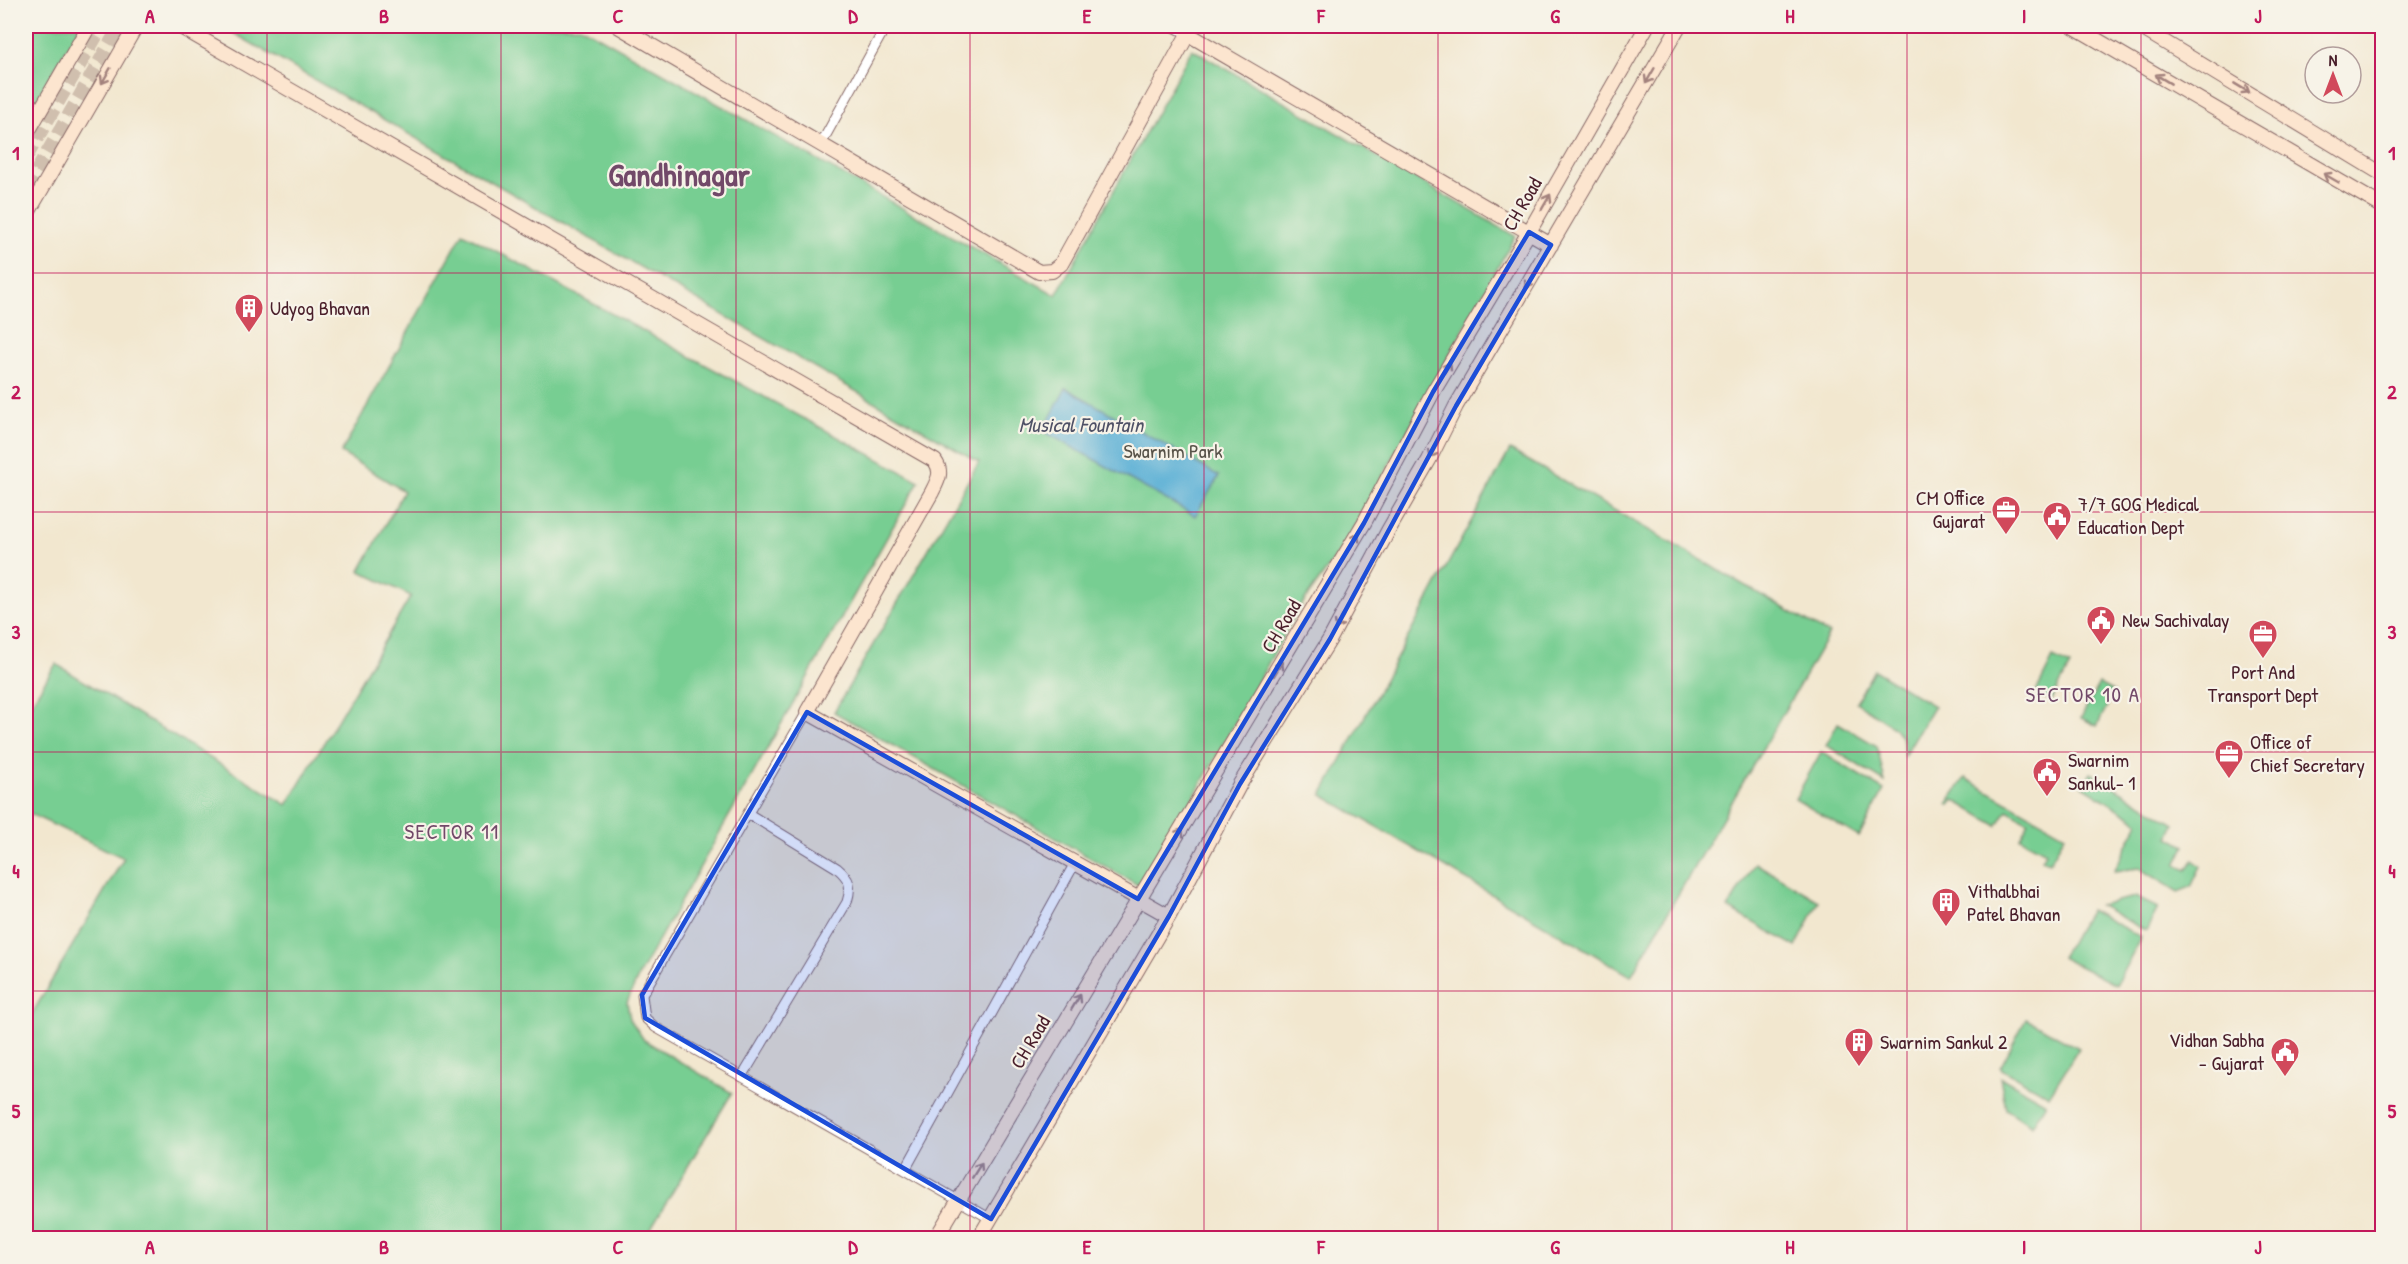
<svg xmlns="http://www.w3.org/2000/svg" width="2408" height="1264" viewBox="0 0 2408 1264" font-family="'Patrick Hand',sans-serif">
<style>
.green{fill:#77ce92;stroke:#60765e;stroke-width:1.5}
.water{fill:#58afd5;stroke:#516780;stroke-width:1.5}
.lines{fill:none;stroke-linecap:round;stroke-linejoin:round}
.secondary-tunnel{stroke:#d0bfae;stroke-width:14;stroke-dasharray:14 7;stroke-linecap:butt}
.street-casing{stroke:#856564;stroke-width:11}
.secondary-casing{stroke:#856564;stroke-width:16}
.street{stroke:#fff;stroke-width:9}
.secondary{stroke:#fce5cf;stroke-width:14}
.oneway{stroke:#a3827d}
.marked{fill:#1d4ed8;fill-opacity:0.2;stroke:#1d4ed8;stroke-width:4.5;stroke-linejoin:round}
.grid{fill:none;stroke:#c2185b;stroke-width:1.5;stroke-opacity:0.55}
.labels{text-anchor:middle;stroke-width:4.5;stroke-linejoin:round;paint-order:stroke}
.street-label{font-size:20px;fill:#4a1f2b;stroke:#f7f3e8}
.poi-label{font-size:20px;fill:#4a1f2b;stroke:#f7f3e8;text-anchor:start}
.park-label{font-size:20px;fill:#58544a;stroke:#f7f3e8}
.water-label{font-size:21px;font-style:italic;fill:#4f5166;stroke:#f7f3e8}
.neighbourhood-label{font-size:21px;letter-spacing:1.5px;fill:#724969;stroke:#f7f3e8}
.town-label{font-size:32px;font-weight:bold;fill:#724969;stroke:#f7f3e8}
.neatline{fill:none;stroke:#c2185b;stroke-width:2}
.grid-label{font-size:20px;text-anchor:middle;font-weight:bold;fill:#c2185b}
</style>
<rect width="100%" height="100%" fill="#f7f3e8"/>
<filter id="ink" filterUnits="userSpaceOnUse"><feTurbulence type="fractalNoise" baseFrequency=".0167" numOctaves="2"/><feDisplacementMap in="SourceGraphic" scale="12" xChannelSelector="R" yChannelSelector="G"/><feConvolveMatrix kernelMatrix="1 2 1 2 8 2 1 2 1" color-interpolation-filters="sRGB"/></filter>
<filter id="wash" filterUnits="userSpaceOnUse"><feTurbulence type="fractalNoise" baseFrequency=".008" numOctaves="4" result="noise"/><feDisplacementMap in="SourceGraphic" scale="24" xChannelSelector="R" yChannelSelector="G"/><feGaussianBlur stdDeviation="1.35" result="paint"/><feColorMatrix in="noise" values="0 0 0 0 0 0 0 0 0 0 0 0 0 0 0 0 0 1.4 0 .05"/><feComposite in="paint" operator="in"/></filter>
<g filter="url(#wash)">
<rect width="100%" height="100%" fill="#f2e7cf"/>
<path class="green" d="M26,26H80L26,119Z
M221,26H580L1056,295L1192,49L1515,236L1346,543L1298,610L1143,888L834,712L979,462Z
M463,233L919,481L640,973L627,1002L630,1019L644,1040L732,1093L645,1238H26V1024L124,858L26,812V711L56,664L287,805L411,596L360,571L404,491L341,453Z
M1510,450L1829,634L1631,976L1322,795Z
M2053,658L2070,666L2051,701L2036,692Z
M1874,670L1934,706L1904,756L1903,740L1895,728L1856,702Z
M2099,684L2114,692L2097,726L2081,718Z
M1838,723L1877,746L1885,782L1826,745Z
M1821,752L1884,790L1859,837L1795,799Z
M2091,773L2175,824L2169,837L2185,846L2176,865L2187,870L2193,860L2201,866L2191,887L2178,892L2140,868L2114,871L2139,822L2083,786Z
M1965,778L2065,835L2050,862L2042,859L2046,852L2020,838L2029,822L2007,810L1997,826L1954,800L1950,805L1947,804Z
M1755,863L1819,901L1796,947L1728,908Z
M2135,897L2158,908L2146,931L2099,905Z
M2090,910L2141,937L2116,985L2061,957Z
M2026,1019L2079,1048L2049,1096L2000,1068Z
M2000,1077L2046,1103L2032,1126L2006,1109Z"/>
<path class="water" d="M1066,388L1219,476L1195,516L1043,431Z"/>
</g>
<g filter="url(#ink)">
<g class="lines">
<path class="secondary-tunnel" d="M26,157L102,26
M26,190L120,26"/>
<g class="street-casing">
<path id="street" d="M1172,26L1188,34
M821,144L886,26
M807,712L642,995L645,1018L655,1027L991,1219
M742,1077L847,902C852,886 850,879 837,868L749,814
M905,1170L1075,863"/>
</g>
<g class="secondary-casing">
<path id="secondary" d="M179,26L935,461C943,472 938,480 932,492L807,712L1169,916
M618,26L1039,272L1052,271L1061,264L1188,34L1551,245
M2073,26L2382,206
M2138,26L2382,174
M26,135L89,26
M26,216L136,26
M936,1238L1364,523L1433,392L1529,232L1647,26
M979,1238L1169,916L1240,784L1330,639L1388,531L1429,460L1456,406L1679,26"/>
</g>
<use href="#street" class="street"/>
<use href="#secondary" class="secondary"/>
</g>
<defs><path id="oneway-shaft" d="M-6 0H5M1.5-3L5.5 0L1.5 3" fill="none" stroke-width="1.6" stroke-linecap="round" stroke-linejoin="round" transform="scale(1.5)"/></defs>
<g class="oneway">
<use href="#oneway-shaft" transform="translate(106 76) rotate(120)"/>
<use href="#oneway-shaft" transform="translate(1650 76) rotate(120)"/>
<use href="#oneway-shaft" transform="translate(2163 79) rotate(-149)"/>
<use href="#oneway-shaft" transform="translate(2242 88) rotate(31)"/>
<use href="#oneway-shaft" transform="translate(2331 178) rotate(-150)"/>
<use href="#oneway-shaft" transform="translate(1546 202) rotate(-60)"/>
<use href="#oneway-shaft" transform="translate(1530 281) rotate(121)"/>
<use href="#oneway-shaft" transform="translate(1446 370) rotate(-59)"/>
<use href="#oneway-shaft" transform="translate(1434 450) rotate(117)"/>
<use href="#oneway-shaft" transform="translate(1354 541) rotate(-60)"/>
<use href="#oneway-shaft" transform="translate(1340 621) rotate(118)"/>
<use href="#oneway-shaft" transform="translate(1278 669) rotate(-59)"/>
<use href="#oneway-shaft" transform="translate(1178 836) rotate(-58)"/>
<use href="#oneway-shaft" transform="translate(1076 1002) rotate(-59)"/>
<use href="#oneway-shaft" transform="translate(977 1170) rotate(-58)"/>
</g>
</g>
<path class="marked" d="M1529,232L1551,245L1456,406L1330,639L1240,784L1169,916L991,1219L645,1018L642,995L807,712L1138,899L1364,523L1433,392Z"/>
<path class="grid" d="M267,26V1238M501,26V1238M736,26V1238M970,26V1238M1204,26V1238M1438,26V1238M1672,26V1238M1907,26V1238M2141,26V1238M26,273H2382M26,512H2382M26,752H2382M26,991H2382"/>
<defs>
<g id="building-pin" transform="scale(1.5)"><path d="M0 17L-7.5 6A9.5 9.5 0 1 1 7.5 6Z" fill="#d1495b" stroke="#f7f3e8"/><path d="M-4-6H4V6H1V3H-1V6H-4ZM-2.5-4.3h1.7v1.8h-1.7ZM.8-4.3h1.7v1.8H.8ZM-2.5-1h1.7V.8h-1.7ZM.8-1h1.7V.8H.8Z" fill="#fff"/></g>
<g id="office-pin" transform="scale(1.5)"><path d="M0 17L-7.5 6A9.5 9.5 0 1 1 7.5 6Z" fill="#d1495b" stroke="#f7f3e8"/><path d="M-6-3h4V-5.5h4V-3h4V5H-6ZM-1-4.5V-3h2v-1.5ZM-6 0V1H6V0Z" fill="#fff"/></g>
<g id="civic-pin" transform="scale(1.5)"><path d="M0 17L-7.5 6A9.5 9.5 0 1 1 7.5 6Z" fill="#d1495b" stroke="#f7f3e8"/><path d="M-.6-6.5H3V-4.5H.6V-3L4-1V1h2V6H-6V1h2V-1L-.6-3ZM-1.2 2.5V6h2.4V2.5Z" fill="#fff"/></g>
</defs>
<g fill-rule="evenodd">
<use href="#building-pin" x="249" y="308"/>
<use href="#office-pin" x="2006" y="510"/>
<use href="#civic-pin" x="2057" y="516"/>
<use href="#civic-pin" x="2101" y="620"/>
<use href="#office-pin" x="2263" y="634"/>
<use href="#office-pin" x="2229" y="754"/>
<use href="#civic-pin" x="2047" y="772"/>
<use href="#building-pin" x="1946" y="902"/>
<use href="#building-pin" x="1859" y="1042"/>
<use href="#civic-pin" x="2285" y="1052"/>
</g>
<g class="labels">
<g class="street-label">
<text transform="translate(1522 204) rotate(-60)" y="7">CH Road</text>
<text transform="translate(1281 626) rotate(-59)" y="7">CH Road</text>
<text transform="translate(1030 1042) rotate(-59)" y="7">CH Road</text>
</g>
<g class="poi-label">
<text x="270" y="315">Udyog Bhavan</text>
<text x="1985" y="505" text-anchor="end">CM Office<tspan x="1985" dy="23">Gujarat</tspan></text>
<text x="2078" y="511">7/7 GOG Medical<tspan x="2078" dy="23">Education Dept</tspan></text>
<text x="2122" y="627">New Sachivalay</text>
<text x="2263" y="679" text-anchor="middle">Port And<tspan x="2263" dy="23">Transport Dept</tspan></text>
<text x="2250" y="749">Office of<tspan x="2250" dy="23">Chief Secretary</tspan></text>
<text x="2068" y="767">Swarnim<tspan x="2068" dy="23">Sankul- 1</tspan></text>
<text x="1967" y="898">Vithalbhai<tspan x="1967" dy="23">Patel Bhavan</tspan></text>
<text x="2264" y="1047" text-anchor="end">Vidhan Sabha<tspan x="2264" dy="23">- Gujarat</tspan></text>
<text x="1880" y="1049">Swarnim Sankul 2</text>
</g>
<g class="park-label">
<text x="1173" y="458">Swarnim Park</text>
</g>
<g class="water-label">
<text x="1081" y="432">Musical Fountain</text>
</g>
<g class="neighbourhood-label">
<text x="2083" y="702">SECTOR 10 A</text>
<text x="452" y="839">SECTOR 11</text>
</g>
<g class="town-label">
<text x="679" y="186">Gandhinagar</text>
</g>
</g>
<rect width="2408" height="1264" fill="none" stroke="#f7f3e8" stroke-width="66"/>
<g transform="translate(2333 75)"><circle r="28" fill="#f7f3e8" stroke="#b29e9c" stroke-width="1.5"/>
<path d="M0-4.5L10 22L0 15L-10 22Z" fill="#d1495b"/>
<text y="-9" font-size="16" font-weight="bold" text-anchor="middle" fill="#4a1f2b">N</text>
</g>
<rect x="33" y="33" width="2342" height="1198" class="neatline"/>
<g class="grid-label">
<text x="150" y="23">A</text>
<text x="384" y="23">B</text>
<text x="618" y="23">C</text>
<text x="853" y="23">D</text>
<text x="1087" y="23">E</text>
<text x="1321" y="23">F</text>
<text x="1555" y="23">G</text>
<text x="1790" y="23">H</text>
<text x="2024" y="23">I</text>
<text x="2258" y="23">J</text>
<text x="16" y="160">1</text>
<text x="2392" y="160">1</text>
<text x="16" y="399">2</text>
<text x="2392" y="399">2</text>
<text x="16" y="639">3</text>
<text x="2392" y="639">3</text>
<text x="16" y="878">4</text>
<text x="2392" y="878">4</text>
<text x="16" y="1118">5</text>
<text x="2392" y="1118">5</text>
<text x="150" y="1254">A</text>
<text x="384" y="1254">B</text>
<text x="618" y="1254">C</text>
<text x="853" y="1254">D</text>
<text x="1087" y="1254">E</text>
<text x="1321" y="1254">F</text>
<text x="1555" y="1254">G</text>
<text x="1790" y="1254">H</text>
<text x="2024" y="1254">I</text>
<text x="2258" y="1254">J</text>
</g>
</svg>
